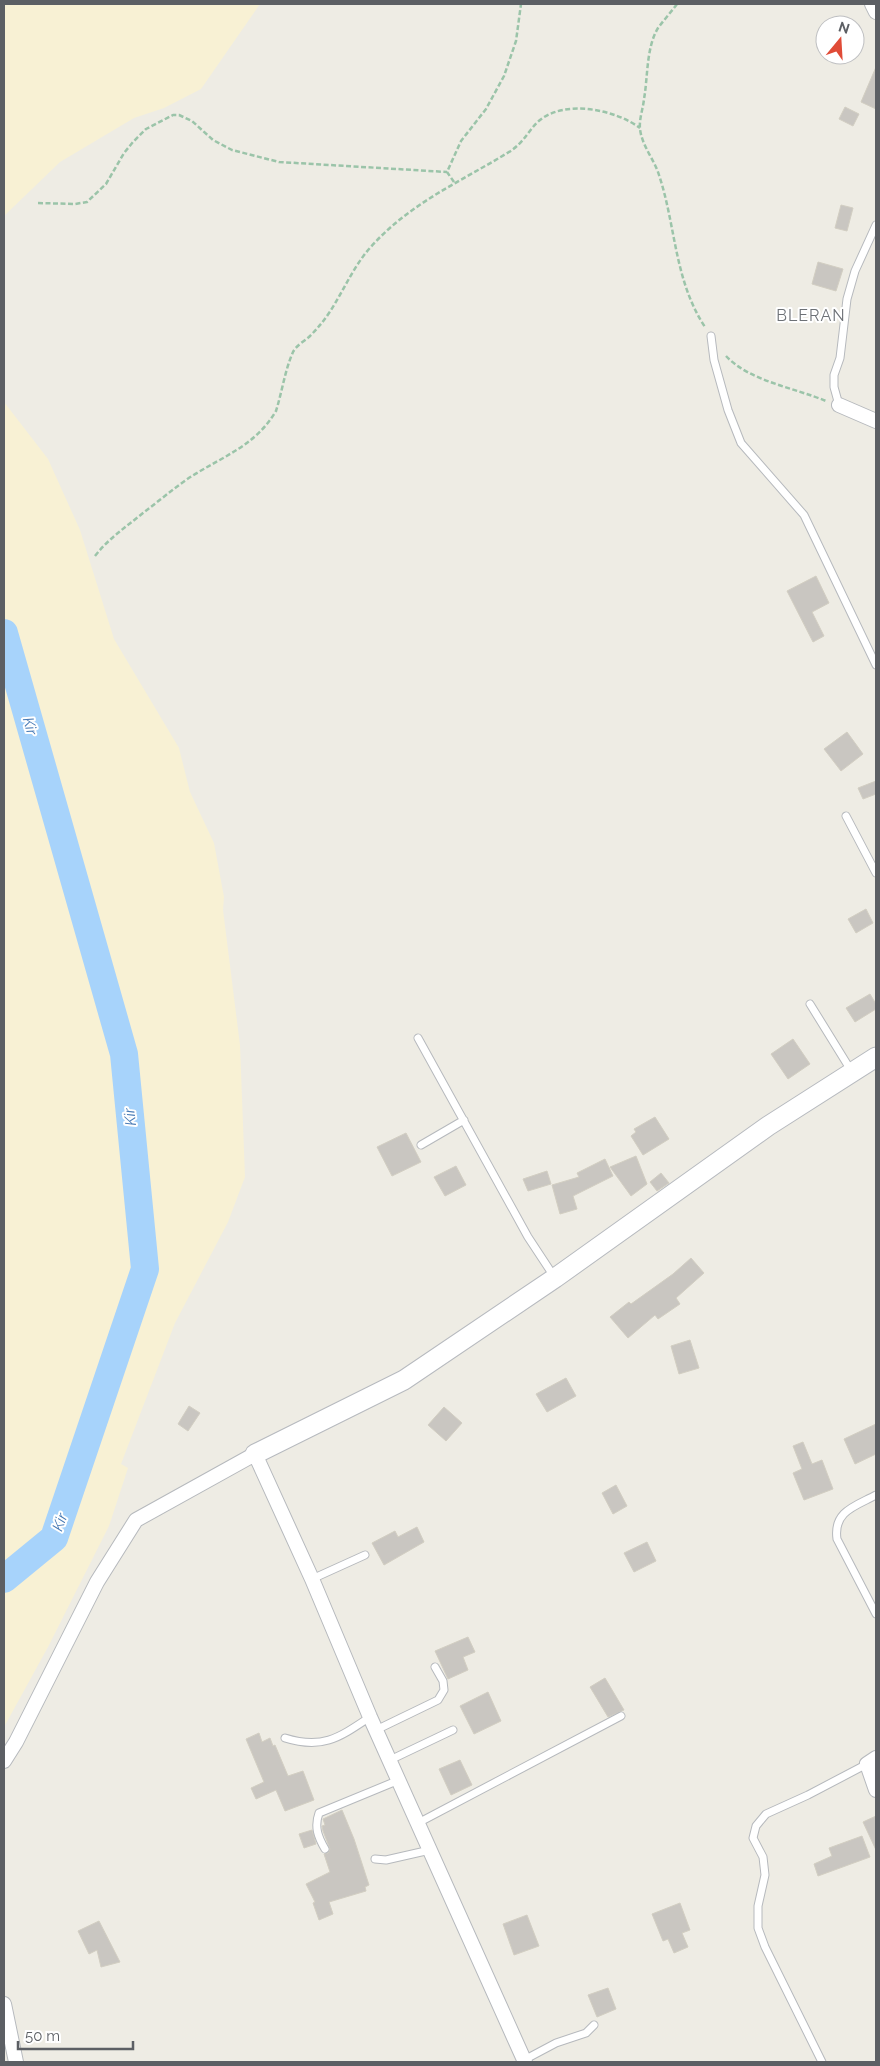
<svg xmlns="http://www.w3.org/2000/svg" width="880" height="2066" viewBox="0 0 880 2066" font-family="Raleway,sans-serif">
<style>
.sand{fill:#f8f1d4}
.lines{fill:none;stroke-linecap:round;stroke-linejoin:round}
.river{stroke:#a7d3fb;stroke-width:28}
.building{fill:#c9c6c1;stroke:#d2cec2}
.lane-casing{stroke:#b6b9bd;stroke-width:9}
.street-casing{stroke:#b6b9bd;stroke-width:16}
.secondary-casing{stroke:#b7babf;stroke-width:21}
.path{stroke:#9bc4a9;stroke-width:2.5;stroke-dasharray:5 2.5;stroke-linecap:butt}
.lane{stroke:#fff;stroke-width:7}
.street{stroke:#fff;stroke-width:14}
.secondary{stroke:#fff;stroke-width:19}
.labels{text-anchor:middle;stroke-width:4;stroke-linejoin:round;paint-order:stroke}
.water-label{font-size:15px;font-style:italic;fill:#4779b4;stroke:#fff}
.quarter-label{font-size:16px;letter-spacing:1px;fill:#6d7176;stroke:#fff}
</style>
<rect width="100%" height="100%" fill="#eeece4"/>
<path class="sand" d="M4,4H260L201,89L164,108L134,118L60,162L4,216Z
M4,402L48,459L80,530L114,639L179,748L190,792L214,843L224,897L223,910L240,1045L245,1177L228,1222L175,1323L121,1464L128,1468L109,1526L48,1647L4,1727Z"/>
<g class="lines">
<path class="river" d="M4,633L124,1054L145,1269L54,1538L4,1579"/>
</g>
<path class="building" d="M876,67V109L861,102Z
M845,107L859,114L853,126L839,119Z
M841,205L853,208L847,231L835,228Z
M818,262L843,269L836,291L812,284Z
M816,576L829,603L812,612L824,636L813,642L787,591Z
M847,732L863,754L841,771L824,749Z
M876,781V794L863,799L858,788Z
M866,909L873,923L856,933L848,919Z
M870,994L876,1004V1009L855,1022L846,1008Z
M793,1039L810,1064L788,1079L771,1054Z
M655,1117L669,1139L643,1155L631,1136L636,1132L634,1129Z
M406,1133L421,1162L392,1176L377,1147Z
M636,1156L647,1184L631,1196L610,1167Z
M605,1159L613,1176L573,1196L577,1209L560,1214L552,1185L579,1177L577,1173Z
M456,1166L466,1185L445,1196L434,1177Z
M547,1171L551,1184L528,1191L523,1179Z
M661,1173L669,1183L657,1191L650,1182Z
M691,1258L704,1273L676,1298L680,1304L658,1319L655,1315L628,1338L610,1317L629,1302L631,1304L673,1274Z
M690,1340L699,1368L679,1374L671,1346Z
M566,1378L576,1396L547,1412L536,1394Z
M189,1406L200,1413L188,1431L178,1424Z
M444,1407L462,1423L446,1441L428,1425Z
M876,1424V1454L855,1464L844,1439Z
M803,1442L812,1464L822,1460L833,1489L804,1500L793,1473L802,1469L793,1446Z
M616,1485L627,1506L613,1514L602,1493Z
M417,1527L424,1542L384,1565L372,1543L395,1531L398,1537Z
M647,1542L656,1561L634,1572L624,1553Z
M468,1637L475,1652L463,1657L468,1670L448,1679L435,1651Z
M605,1678L624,1710L608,1717L590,1687Z
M488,1692L501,1721L474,1734L460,1706Z
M259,1733L262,1742L270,1738L273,1746L275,1745L288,1776L303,1771L314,1800L285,1811L276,1790L256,1799L251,1788L264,1782L246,1739Z
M460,1760L472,1785L451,1795L439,1769Z
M342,1810L354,1839L369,1885L365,1887L366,1891L329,1902L333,1914L319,1920L313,1903L315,1902L306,1884L330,1872L324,1854L328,1853L330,1849L323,1831L322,1826L325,1825L323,1819Z
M876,1816V1850L863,1822Z
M312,1830L316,1844L304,1848L299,1834Z
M862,1836L870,1857L818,1876L814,1864L832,1856L829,1848Z
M680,1903L690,1930L682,1933L688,1947L674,1953L668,1939L663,1941L652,1914Z
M527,1915L539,1946L514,1955L503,1924Z
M99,1921L120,1962L101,1967L97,1950L89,1954L78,1931Z
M608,1988L616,2009L597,2017L588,1995Z"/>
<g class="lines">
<g class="lane-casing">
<path id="lane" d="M711,336L714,360L728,410L741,443L804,515L876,665
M839,405L834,387V375L840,358L847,299L855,271L876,225
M846,816L876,873
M810,1004L852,1072
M418,1038L528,1237L555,1278
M421,1145L464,1120
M876,1495C856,1506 833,1511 837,1539L876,1614
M312,1579L365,1555
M376,1730L438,1700L444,1690L443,1681L435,1667
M285,1738C323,1750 340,1737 370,1717
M390,1760L453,1730
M418,1823L621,1716
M325,1849C318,1837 314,1827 319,1813L399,1780
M375,1859L386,1860L430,1850
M524,2060L556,2043L586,2033L594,2025
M822,2062L765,1947L758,1928V1906L765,1875L763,1857L753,1838L756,1826L766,1814L808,1795L867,1764"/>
</g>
<g class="street-casing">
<path id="street" d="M872,4L876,12
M839,405L876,421
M876,1758L867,1764L876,1790
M4,1761L16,1742L97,1582L136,1520L255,1454L312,1579L370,1717L525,2062
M4,2004L16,2062"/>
</g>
<g class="secondary-casing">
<path id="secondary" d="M255,1454L404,1380L555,1278L768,1126L876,1057"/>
</g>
<path class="path" d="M677,4C671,12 664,20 658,28C646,48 648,77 644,99C643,109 639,119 640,129C642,146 654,159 659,175C676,226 674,280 705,327
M454,182L447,172L461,141L486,109L504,76L516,41L521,4
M38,203L75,204L87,202L106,184L124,153L133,142L146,129L173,115H179L192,121L213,140L232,150L279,162L447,172
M726,356C749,381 795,388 826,401
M95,556C109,538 126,527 143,513C159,501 175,487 192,476C224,456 256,445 276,411C282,392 285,370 293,352C296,346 304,341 309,337C317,329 323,322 329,313C343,292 352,269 369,249C408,204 460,182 509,152C525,142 528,130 540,120C566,99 616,110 640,128"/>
<use href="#lane" class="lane"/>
<use href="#street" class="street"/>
<use href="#secondary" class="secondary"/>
</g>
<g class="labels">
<g class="water-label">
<text transform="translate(30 726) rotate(74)" y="5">Kir</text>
<text transform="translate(130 1117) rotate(-96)" y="5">Kir</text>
<text transform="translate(60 1522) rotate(-71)" y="5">Kir</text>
</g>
<g class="quarter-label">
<text x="811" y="321">BLERAN</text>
</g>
</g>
<rect width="880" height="2066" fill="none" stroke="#5c5f64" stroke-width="10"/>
<g transform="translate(840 40) rotate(18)"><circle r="24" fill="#ffffff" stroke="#bebfc1"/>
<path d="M0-4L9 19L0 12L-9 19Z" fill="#e04b37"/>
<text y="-8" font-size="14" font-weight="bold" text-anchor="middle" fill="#5c5f64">N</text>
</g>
<path d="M18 2041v8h115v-8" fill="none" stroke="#5c5f64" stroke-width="2.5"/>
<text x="25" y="2041" font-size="15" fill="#5c5f64" stroke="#ffffff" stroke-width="4" paint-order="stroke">50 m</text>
</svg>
